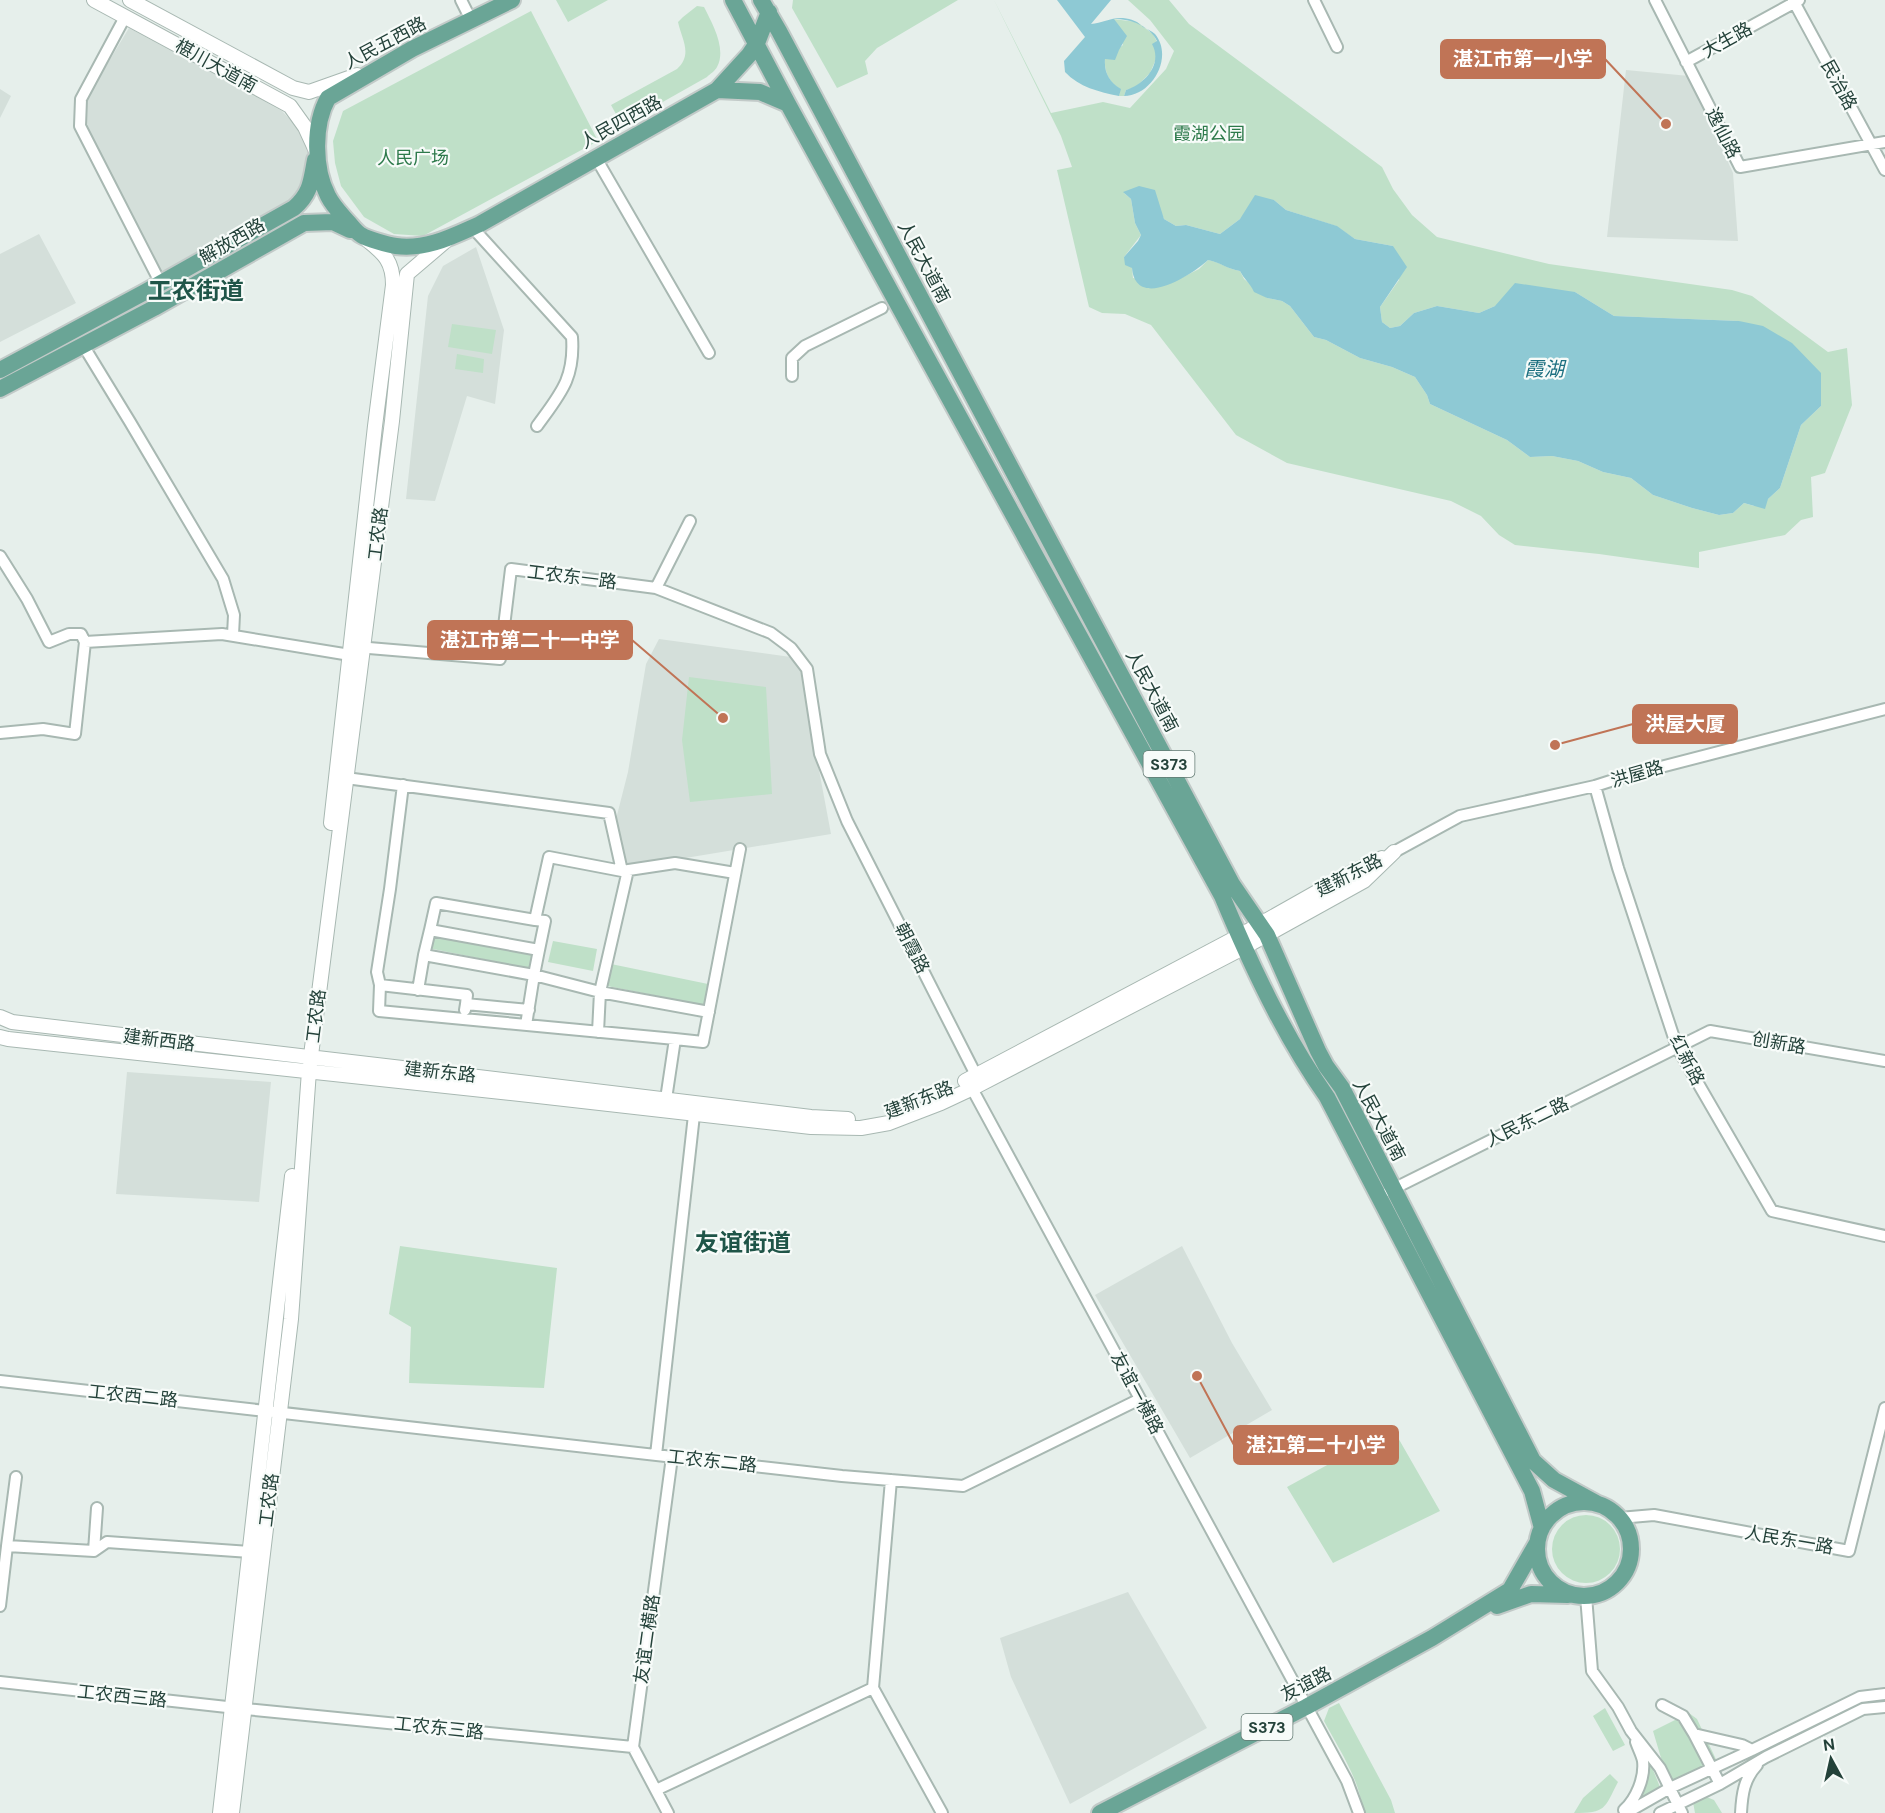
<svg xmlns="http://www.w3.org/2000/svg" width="1885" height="1813" viewBox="0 0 1885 1813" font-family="'DM Sans','Noto Sans SC',sans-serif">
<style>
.built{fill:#d4dfda}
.green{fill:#bfe0c8;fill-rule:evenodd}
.water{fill:#8ec9d4}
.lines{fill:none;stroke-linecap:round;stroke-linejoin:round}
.minor-casing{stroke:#a8b8b2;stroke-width:14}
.tertiary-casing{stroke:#a8b8b2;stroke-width:16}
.primary-casing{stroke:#c2cac8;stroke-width:20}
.minor{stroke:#fff;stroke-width:10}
.tertiary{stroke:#fff;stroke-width:14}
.primary{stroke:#6aa596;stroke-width:16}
.labels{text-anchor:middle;stroke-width:4.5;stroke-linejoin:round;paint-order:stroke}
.shield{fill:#f7fbf9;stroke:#637a73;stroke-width:1.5}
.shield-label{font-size:16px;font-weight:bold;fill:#24423a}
.street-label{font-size:18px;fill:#24423a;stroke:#f7fbf9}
.park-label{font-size:18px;fill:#2d7a4b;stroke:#f7fbf9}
.water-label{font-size:20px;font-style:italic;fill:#1c6f80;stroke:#f7fbf9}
.district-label{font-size:24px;font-weight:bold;fill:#1f5548;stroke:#f7fbf9}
.leader{fill:none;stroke:#c07456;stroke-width:2}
.callout-dot{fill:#c07456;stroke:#f7fbf9;stroke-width:2}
.callout{fill:#c07456;stroke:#c07456;stroke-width:2}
.callout-label{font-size:20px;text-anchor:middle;font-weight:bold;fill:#fff}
</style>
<rect width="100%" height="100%" fill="#e6efeb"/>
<path class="built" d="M129,28L282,111L301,131L311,154L304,185L292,201L163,275L83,125L85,101Z
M1626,70L1689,76L1733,173L1738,241L1607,237Z
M0,89L11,96L0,118Z
M39,234L76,303L0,342V254Z
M476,247L504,330L495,404L467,396L435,501L406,499L428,296L443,266Z
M659,639L798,658L831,834L625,868L615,823L628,772L646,664Z
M127,1072L271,1082L259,1202L116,1194Z
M1182,1246L1232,1343L1272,1410L1190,1458L1095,1295Z
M1128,1592L1207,1728L1070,1804L1011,1677L1000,1638Z"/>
<path class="green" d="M556,0H608L568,22Z
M793,0H958L877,48L865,61L868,74L837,88L792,8Z
M994,0L1051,113L1103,102L1130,108L1166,69L1174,51L1150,20L1128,0H1169L1189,24L1382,167L1393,189L1412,215L1437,237L1549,264L1732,290L1752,296L1828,352L1847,348L1852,405L1825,473L1811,477L1813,517L1801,520L1785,535L1699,552V568L1599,554L1515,545L1499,535L1481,516L1451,501L1287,463L1236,435L1151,325L1125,314L1102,313L1089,307L1057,170L1072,167L1061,136ZM1124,193L1158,205L1164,219L1176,226L1186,225L1220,234L1240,219L1274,200L1286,210L1336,226L1355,239L1393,246L1399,280L1380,307L1382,322L1390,328L1400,326L1414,313L1437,306L1479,313L1495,306L1575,292L1614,316L1739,321L1821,406L1801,425L1780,488L1768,499L1754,506L1744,503L1733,513L1719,515L1692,508L1653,495L1631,478L1603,472L1578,461L1552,456L1530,457L1507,440L1430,404L1427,395L1415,377L1392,367L1360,358L1326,340L1314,337L1290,306L1282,301L1267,298L1244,279L1240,271C1227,269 1223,263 1208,260L1199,269L1171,283L1133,278L1132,268L1124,257L1141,235L1135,223L1131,199Z
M697,6L704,7C712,23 727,49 717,67C715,71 710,74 707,77L622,125L611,105L677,69C693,54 682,40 678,22L683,17Z
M531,11L598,141L423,236L394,234L364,217L341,186L335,163L333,141L343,111Z
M1113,19L1137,22L1153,34L1157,42L1156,59L1150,73L1136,87L1126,90L1124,96H1119L1120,89C1109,82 1104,72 1105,58L1123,45Z
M452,324L496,330L492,354L448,347Z
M457,354L484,359L483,373L455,369Z
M689,677L766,687L772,794L690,802L682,740Z
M431,932L535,952L532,969L428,948Z
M553,941L597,949L593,971L548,962Z
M611,964L708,984L704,1005L607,986Z
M400,1246L557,1268L544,1388L409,1383L411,1327L389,1314Z
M1393,1429L1440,1511L1333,1563L1287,1487Z
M1552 1549a34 34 0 1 1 68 0a34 34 0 1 1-68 0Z
M1339,1703L1391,1800L1395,1813H1362C1363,1784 1337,1746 1324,1721L1329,1708Z
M1605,1708L1625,1745L1613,1751L1593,1716Z
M1689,1713L1697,1719L1721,1770L1670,1788L1653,1731Z
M1649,1760L1660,1787L1639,1805Z
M1610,1774L1618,1782C1604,1809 1606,1813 1574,1813L1583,1798Z
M1704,1796L1714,1800L1722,1813H1695L1693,1802Z"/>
<path class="water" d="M1057,0H1111L1091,24C1102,23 1112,17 1123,18C1132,19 1137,21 1143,27C1147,29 1152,31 1155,34C1174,57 1152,96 1124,96L1126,90C1145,84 1163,64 1152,44L1157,41C1150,26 1131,19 1114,19L1127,36L1119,50L1115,60L1105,59C1104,72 1109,82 1121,89L1119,96C1099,92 1079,87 1065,72L1064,61L1085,37Z
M1139,186L1155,190L1164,219L1176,226L1186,225L1220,234L1240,219L1255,195L1274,200L1286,210L1337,226L1355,239L1393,246L1407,267L1380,307L1382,322L1390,328L1400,326L1414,313L1437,306L1479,313L1495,306L1515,283L1575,292L1614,316L1739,321L1763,326L1792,343L1821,373V406L1801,425L1780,488L1768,499L1765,509L1744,503L1733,513L1719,515L1692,508L1653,495L1631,478L1603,472L1578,461L1552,456L1530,457L1507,440L1430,404L1427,395L1415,377L1392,367L1360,358L1326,340L1314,337L1290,306L1282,301L1267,298L1254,292C1250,283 1244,279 1240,271C1227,269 1222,263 1208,260C1192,275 1136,311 1132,268L1125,265L1124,257L1138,241L1141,235L1135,223L1131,199L1123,192Z"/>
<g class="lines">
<g class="minor-casing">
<path id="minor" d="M461,0L471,20
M1314,0L1337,47
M1655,0L1740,167L1885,142
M1793,0L1885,170
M125,17L81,99L80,126L161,284
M1686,62L1799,0
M596,158L709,353
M472,227L572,337C575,379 560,394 537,426
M83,345L130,422L223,579L234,615L233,635
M792,376V358L805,346L882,308
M0,556L27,599L49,642L69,634H81L85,642
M656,588L690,521
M357,647L500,659L511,569L656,588L771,633L791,648L807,669L820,754L847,821L976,1075
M0,733L43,729L75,734L85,642L222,634L350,655
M346,778L609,813L622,871L675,863L735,873
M1595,786L1618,868L1677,1047L1772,1211L1885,1236
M1394,852L1460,816L1595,786L1626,776L1885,709
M430,930L436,903L535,920
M424,955L430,930L539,950L545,921L535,920L549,857L622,871
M380,985L377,972L390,889L403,785
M418,990L424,955L534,975L539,950
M466,1004L467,995L380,985L379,1011L675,1039L666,1099
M465,1010L466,1004L529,1010
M526,1025L534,975L600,992L709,1012
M598,1032L600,992L628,870
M675,1039L703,1042L740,849
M969,1083L1347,1781L1359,1813
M1389,1191L1710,1031L1885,1061
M0,1381L842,1476L963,1486L1140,1399
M656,1455L694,1115
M16,1477L7,1546L94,1551L107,1542L250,1552
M1619,1518L1654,1515L1849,1551L1885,1408
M94,1551L97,1508
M1586,1596L1592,1671L1618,1707L1631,1731L1660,1768L1682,1813
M0,1606L7,1546
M0,1682L245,1709L633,1747
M873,1688L942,1813
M1662,1705L1683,1716L1694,1734L1742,1745L1752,1750
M1694,1734L1720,1784
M656,1790L873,1688L891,1480
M1624,1810C1636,1799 1645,1778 1643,1761C1642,1755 1638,1748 1636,1742
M668,1813L633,1747L672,1457
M1626,1813L1670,1788L1752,1750L1860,1697L1885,1694
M1660,1813L1720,1784L1766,1757L1863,1709L1885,1707
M1741,1813C1742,1794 1744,1779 1757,1765"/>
</g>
<g class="tertiary-casing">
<path id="tertiary" d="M94,0L290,106L305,127L317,153
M130,0L293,88L309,92L357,75
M331,823L375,426L393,285C393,262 385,254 367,240
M0,1017L12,1022C278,1054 545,1084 811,1117L848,1119
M0,1037L8,1039L538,1096L811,1127L861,1128L889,1123L941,1103L973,1088L1243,948L1364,881L1394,852
M965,1081L1239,936L1354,871L1382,858
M220,1813L292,1176
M232,1813L291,1319L309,1071L392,421L407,274L448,239"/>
</g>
<g class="primary-casing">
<path id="primary" d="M512,0L412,49L328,98C313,125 314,169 328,196C333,206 341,214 348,222C352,226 356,232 361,235C367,239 389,245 396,246C427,250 453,236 480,224L717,90L749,55L757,43L769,12
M733,0L788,104L1222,896C1251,965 1284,1036 1327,1097L1532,1491L1542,1528
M761,0L779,31L1232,884L1267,935L1318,1051L1326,1066L1342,1088L1533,1461L1554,1480L1598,1504
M717,90L760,92L788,104
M0,370L145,292L294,208C311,193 311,181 315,160
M0,389L154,308L304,223L333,222L350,230
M1537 1549a47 47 0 1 1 94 0a47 47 0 1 1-94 0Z
M1497,1606L1531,1594L1568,1595
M1100,1813L1306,1707L1432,1638L1510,1590L1537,1543"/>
</g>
<use href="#minor" class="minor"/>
<use href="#tertiary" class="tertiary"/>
<use href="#primary" class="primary"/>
</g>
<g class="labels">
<g class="shield">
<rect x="1143.5" y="751" width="51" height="26" rx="4.5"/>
<rect x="1241.5" y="1714" width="51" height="26" rx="4.5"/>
</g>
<g class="shield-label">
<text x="1169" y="770">S373</text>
<text x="1267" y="1733">S373</text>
</g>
<g class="street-label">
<text transform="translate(1727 40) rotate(-29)" y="6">大生路</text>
<text transform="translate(385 43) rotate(-28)" y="6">人民五西路</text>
<text transform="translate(216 66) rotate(29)" y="6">椹川大道南</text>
<text transform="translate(1839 85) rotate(61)" y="6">民治路</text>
<text transform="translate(621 122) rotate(-29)" y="6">人民四西路</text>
<text transform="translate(1723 133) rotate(63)" y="6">逸仙路</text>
<text transform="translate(232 241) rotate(-30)" y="6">解放西路</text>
<text transform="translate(924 262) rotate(62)" y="6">人民大道南</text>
<text transform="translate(378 534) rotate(-83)" y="6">工农路</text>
<text transform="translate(572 577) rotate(7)" y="6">工农东一路</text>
<text transform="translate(1152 691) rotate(62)" y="6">人民大道南</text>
<text transform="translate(1637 774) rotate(-16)" y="6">洪屋路</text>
<text transform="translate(1349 875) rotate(-27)" y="6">建新东路</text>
<text transform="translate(912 948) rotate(63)" y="6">朝霞路</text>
<text transform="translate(316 1016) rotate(-83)" y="6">工农路</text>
<text transform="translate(159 1040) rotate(7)" y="6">建新西路</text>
<text transform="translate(1779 1043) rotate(10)" y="6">创新路</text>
<text transform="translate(1687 1060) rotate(63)" y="6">红新路</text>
<text transform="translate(440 1072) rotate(6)" y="6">建新东路</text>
<text transform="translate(919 1100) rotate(-22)" y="6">建新东路</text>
<text transform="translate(1379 1120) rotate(62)" y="6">人民大道南</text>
<text transform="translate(1527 1122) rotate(-26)" y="6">人民东二路</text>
<text transform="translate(1137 1393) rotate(62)" y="6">友谊一横路</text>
<text transform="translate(133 1396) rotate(6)" y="6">工农西二路</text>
<text transform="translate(712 1461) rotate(6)" y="6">工农东二路</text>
<text transform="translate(269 1500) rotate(-83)" y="6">工农路</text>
<text transform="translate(1789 1540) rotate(10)" y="6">人民东一路</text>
<text transform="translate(647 1639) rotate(-82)" y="6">友谊二横路</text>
<text transform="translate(1306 1684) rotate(-27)" y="6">友谊路</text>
<text transform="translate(122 1696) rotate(6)" y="6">工农西三路</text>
<text transform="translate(439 1728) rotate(6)" y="6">工农东三路</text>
</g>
<g class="park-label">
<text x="1209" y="140">霞湖公园</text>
<text x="413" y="164">人民广场</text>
</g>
<g class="water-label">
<text x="1544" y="376">霞湖</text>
</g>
<g class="district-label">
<text x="196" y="299">工农街道</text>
<text x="743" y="1251">友谊街道</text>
</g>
</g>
<path class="leader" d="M1666 124L1605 59M723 718L632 640M1555 745L1633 724M1197 1376L1234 1445"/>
<g class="callout-dot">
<circle cx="1666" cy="124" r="6"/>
<circle cx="723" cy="718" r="6"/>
<circle cx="1555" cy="745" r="6"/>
<circle cx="1197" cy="1376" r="6"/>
</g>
<g class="callout">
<rect x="1441" y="40" width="164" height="38" rx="6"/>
<rect x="428" y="621" width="204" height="38" rx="6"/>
<rect x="1633" y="705" width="104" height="38" rx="6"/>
<rect x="1234" y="1426" width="164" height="38" rx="6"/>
</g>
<g class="callout-label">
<text x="1523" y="66">湛江市第一小学</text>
<text x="530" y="647">湛江市第二十一中学</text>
<text x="1685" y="731">洪屋大厦</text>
<text x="1316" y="1452">湛江第二十小学</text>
</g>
<g transform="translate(1831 1759) rotate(352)" stroke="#f7fbf9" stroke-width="4.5" paint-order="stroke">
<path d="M0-4.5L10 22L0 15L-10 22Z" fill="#24423a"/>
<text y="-9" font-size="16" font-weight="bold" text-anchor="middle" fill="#24423a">N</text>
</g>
</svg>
